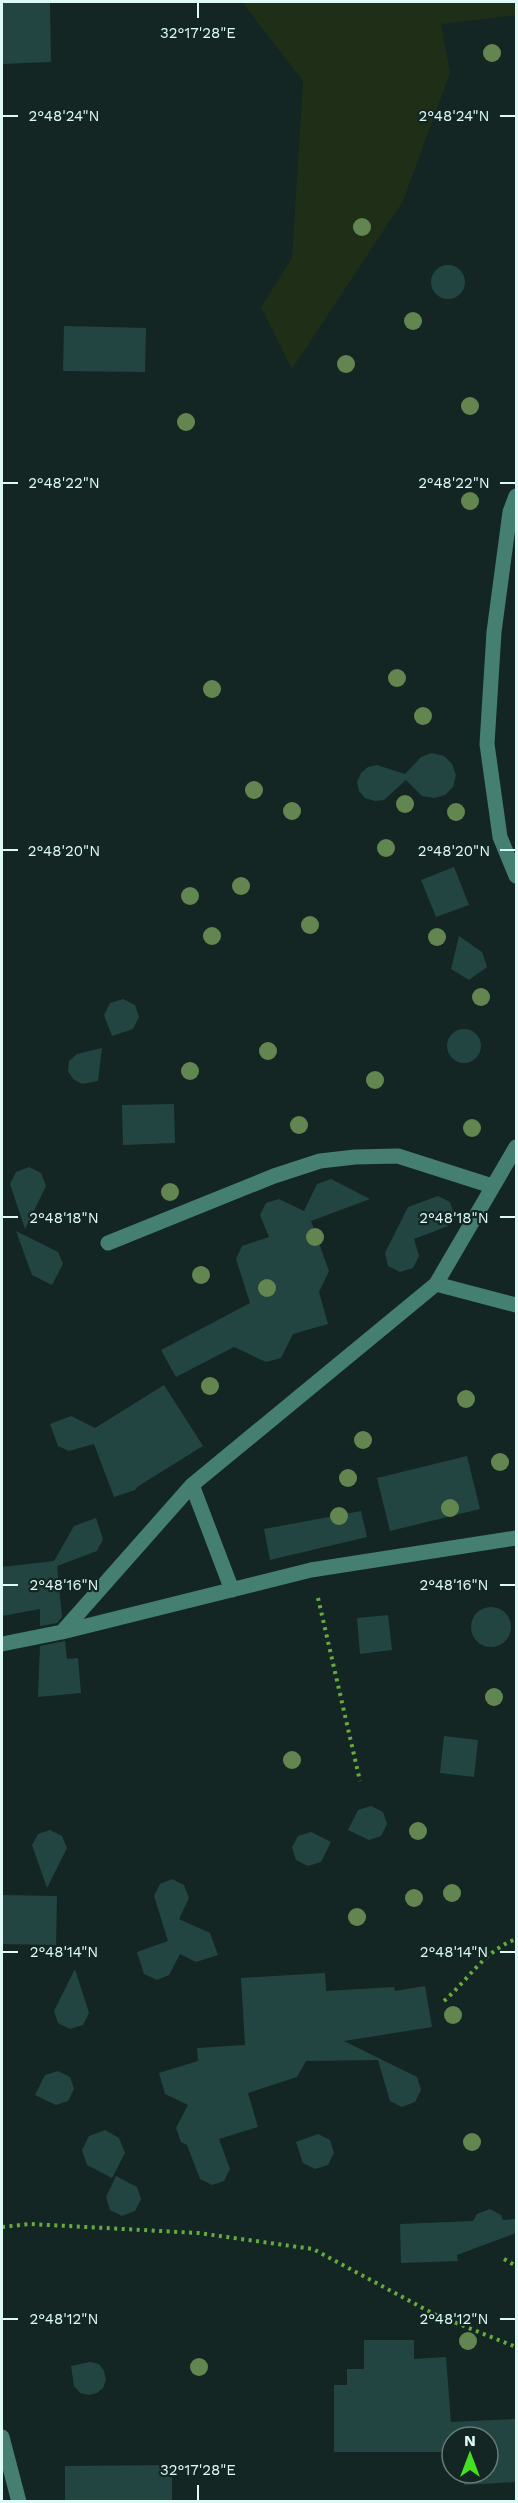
<svg xmlns="http://www.w3.org/2000/svg" width="518" height="2503" viewBox="0 0 518 2503" font-family="'Work Sans',sans-serif">
<style>
.green{fill:#1f2f17}
.building{fill:#224542}
.lines{fill:none;stroke-linecap:round;stroke-linejoin:round}
.path{stroke:#65ab40;stroke-width:4;stroke-dasharray:3 4.5;stroke-linecap:butt}
.minor{stroke:#447f71;stroke-width:15}
.tree{fill:#63854f}
.ticks{fill:none;stroke:#ddfaf6;stroke-width:2}
.ticks-label{font-size:15px;text-anchor:middle;fill:#ddfaf6;stroke:#132624;stroke-width:4.5;stroke-linejoin:round;paint-order:stroke}
</style>
<rect width="100%" height="100%" fill="#132624"/>
<path class="green" d="M242,2H516V15L441,24L450,73L403,201L292,369L261,307L292,258L303,81Z"/>
<path class="building" d="M2,2H50L51,62L2,64Z
M431 282a17 17 0 1 1 34 0a17 17 0 1 1-34 0Z
M64,326L146,328L145,372L63,371Z
M432,753L444,756L452,764L456,775L453,787L445,795L434,798L422,796L406,780L384,800L375,801L365,798L359,791L357,782L361,773L368,767L377,765L405,774L421,757Z
M454,867L469,905L436,917L421,880Z
M459,936L482,952L487,967L469,980L451,969Z
M123,999L135,1005L139,1017L133,1029L112,1036L104,1015L110,1003Z
M447 1046a17 17 0 1 1 34 0a17 17 0 1 1-34 0Z
M102,1048L98,1081L82,1084L73,1079L68,1071L69,1061L77,1054Z
M174,1104L175,1143L123,1145L122,1105Z
M29,1167L41,1173L46,1186L25,1229L10,1184L16,1172Z
M331,1179L370,1199L311,1221L329,1271L319,1292L328,1324L293,1334L281,1358L266,1362L234,1347L176,1377L161,1350L250,1303L236,1259L242,1246L269,1237L260,1215L266,1203L279,1199L304,1211L317,1184Z
M438,1196L450,1202L454,1214L448,1226L414,1239L419,1256L413,1268L400,1272L388,1266L385,1253L408,1207Z
M16,1231L58,1252L63,1264L52,1285L32,1275Z
M164,1385L203,1446L137,1487L135,1490L114,1497L94,1444L69,1451L58,1446L50,1424L71,1416L95,1428Z
M467,1456L480,1509L390,1531L377,1478Z
M361,1511L367,1537L270,1560L264,1529Z
M96,1518L103,1539L97,1551L57,1566L62,1617L57,1623L40,1626V1609L2,1616V1567L54,1561L74,1526Z
M471 1627a20 20 0 1 1 40 0a20 20 0 1 1-40 0Z
M388,1615L392,1650L360,1654L357,1618Z
M65,1641L67,1659L78,1658L81,1693L38,1697L40,1646Z
M444,1736L478,1740L474,1777L440,1773Z
M371,1806L383,1812L387,1824L381,1836L369,1840L348,1830L358,1810Z
M50,1830L62,1836L67,1848L47,1888L32,1845L38,1834Z
M311,1832L331,1842L321,1862L308,1866L296,1860L292,1847L298,1836Z
M172,1879L184,1885L189,1898L179,1919L210,1933L218,1955L196,1962L180,1954L169,1975L157,1980L144,1974L137,1952L168,1941L154,1896L160,1884Z
M2,1895L57,1896L56,1945L2,1944Z
M75,1969L89,2013L83,2025L70,2029L58,2023L54,2011Z
M325,1973L326,1991L394,1987L395,1991L425,1986L432,2027L344,2041L417,2077L421,2090L415,2102L402,2107L390,2101L378,2060L306,2061L297,2077L248,2093L258,2127L219,2139L230,2169L224,2181L212,2185L200,2179L187,2145L181,2142L176,2128L188,2105L165,2094L159,2073L198,2061L197,2048L245,2045L241,1978Z
M58,2071L70,2077L74,2089L68,2101L56,2105L35,2095L45,2075Z
M105,2130L119,2138L125,2153L112,2178L87,2165L82,2150L89,2136Z
M318,2134L330,2140L334,2153L328,2165L315,2169L303,2163L296,2142Z
M116,2176L137,2187L141,2199L135,2211L122,2216L110,2210L106,2197Z
M490,2209L501,2215L503,2220L516,2219V2233L457,2255L458,2261L401,2263L400,2224L473,2221L477,2214Z
M364,2340H414V2359L446,2357L451,2422L516,2419V2482L464,2485V2473H488V2437H452V2452H334V2385H347V2369H364Z
M90,2362L99,2364L104,2371L106,2380L103,2388L97,2393L89,2395L80,2393L74,2386L71,2366Z
M172,2465V2502H65V2466Z"/>
<g class="lines">
<path class="path" d="M318,1598L360,1781
M444,2001C470,1978 483,1952 516,1939
M2,2227L30,2224L198,2233L313,2249L434,2314L516,2347
M504,2259L516,2266"/>
<path class="minor" d="M516,496L510,512L494,632L487,744L500,837L516,876
M108,1243L274,1176L320,1161L355,1157L398,1156L492,1186
M436,1284L516,1305
M192,1485L232,1590
M62,1632L311,1570L516,1538
M2,1644L62,1632L192,1485L436,1284L516,1147
M2,2437L19,2502"/>
</g>
<g class="tree">
<circle cx="492" cy="53" r="9"/>
<circle cx="362" cy="227" r="9"/>
<circle cx="413" cy="321" r="9"/>
<circle cx="346" cy="364" r="9"/>
<circle cx="470" cy="406" r="9"/>
<circle cx="186" cy="422" r="9"/>
<circle cx="470" cy="501" r="9"/>
<circle cx="397" cy="678" r="9"/>
<circle cx="212" cy="689" r="9"/>
<circle cx="423" cy="716" r="9"/>
<circle cx="254" cy="790" r="9"/>
<circle cx="405" cy="804" r="9"/>
<circle cx="292" cy="811" r="9"/>
<circle cx="456" cy="812" r="9"/>
<circle cx="386" cy="848" r="9"/>
<circle cx="241" cy="886" r="9"/>
<circle cx="190" cy="896" r="9"/>
<circle cx="310" cy="925" r="9"/>
<circle cx="212" cy="936" r="9"/>
<circle cx="437" cy="937" r="9"/>
<circle cx="481" cy="997" r="9"/>
<circle cx="268" cy="1051" r="9"/>
<circle cx="190" cy="1071" r="9"/>
<circle cx="375" cy="1080" r="9"/>
<circle cx="299" cy="1125" r="9"/>
<circle cx="472" cy="1128" r="9"/>
<circle cx="170" cy="1192" r="9"/>
<circle cx="315" cy="1237" r="9"/>
<circle cx="201" cy="1275" r="9"/>
<circle cx="267" cy="1288" r="9"/>
<circle cx="210" cy="1386" r="9"/>
<circle cx="466" cy="1399" r="9"/>
<circle cx="363" cy="1440" r="9"/>
<circle cx="500" cy="1462" r="9"/>
<circle cx="348" cy="1478" r="9"/>
<circle cx="450" cy="1508" r="9"/>
<circle cx="339" cy="1516" r="9"/>
<circle cx="494" cy="1697" r="9"/>
<circle cx="292" cy="1760" r="9"/>
<circle cx="418" cy="1831" r="9"/>
<circle cx="452" cy="1893" r="9"/>
<circle cx="414" cy="1898" r="9"/>
<circle cx="357" cy="1917" r="9"/>
<circle cx="453" cy="2015" r="9"/>
<circle cx="472" cy="2142" r="9"/>
<circle cx="468" cy="2341" r="9"/>
<circle cx="199" cy="2367" r="9"/>
</g>
<path class="ticks" d="M198,3V18M3,116H18M500,116H515M3,483H18M500,483H515M3,850H18M500,850H515M3,1217H18M500,1217H515M3,1585H18M500,1585H515M3,1952H18M500,1952H515M3,2319H18M500,2319H515M198,2485V2500"/>
<g class="ticks-label">
<text x="198" y="38">32°17'28"E</text>
<text x="64" y="121">2°48'24"N</text>
<text x="454" y="121">2°48'24"N</text>
<text x="64" y="488">2°48'22"N</text>
<text x="454" y="488">2°48'22"N</text>
<text x="64" y="856">2°48'20"N</text>
<text x="454" y="856">2°48'20"N</text>
<text x="64" y="1223">2°48'18"N</text>
<text x="454" y="1223">2°48'18"N</text>
<text x="64" y="1590">2°48'16"N</text>
<text x="454" y="1590">2°48'16"N</text>
<text x="64" y="1957">2°48'14"N</text>
<text x="454" y="1957">2°48'14"N</text>
<text x="64" y="2324">2°48'12"N</text>
<text x="454" y="2324">2°48'12"N</text>
<text x="198" y="2475">32°17'28"E</text>
</g>
<rect width="518" height="2503" fill="none" stroke="#ddfaf6" stroke-width="6"/>
<g transform="translate(470 2455)"><circle r="28" fill="#132624" stroke="#647b78" stroke-width="1.5"/>
<path d="M0-4.5L10 22L0 15L-10 22Z" fill="#44e122"/>
<text y="-9" font-size="16" font-weight="bold" text-anchor="middle" fill="#ddfaf6">N</text>
</g>
</svg>
